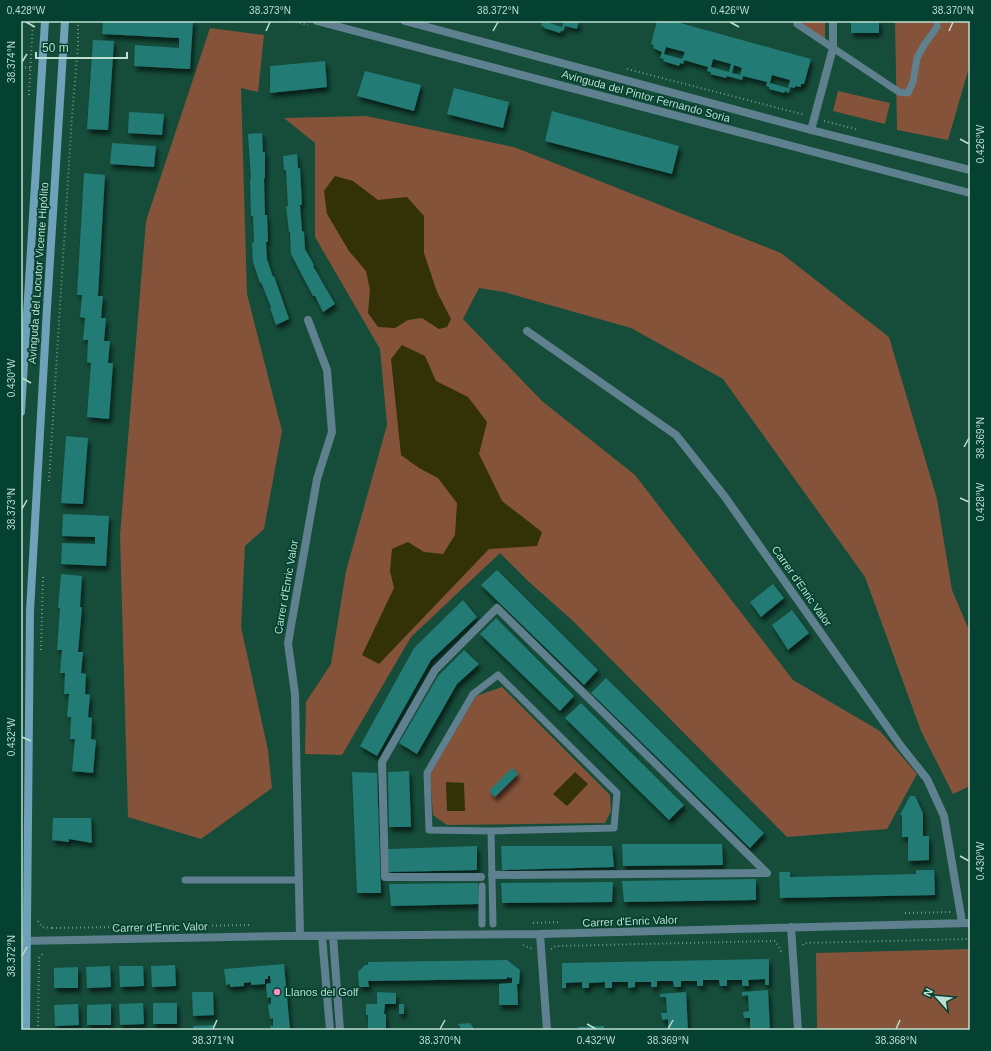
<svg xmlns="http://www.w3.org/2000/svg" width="991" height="1051" viewBox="0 0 991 1051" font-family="Helvetica,sans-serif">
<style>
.green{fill:#84533a}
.water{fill:#323108}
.building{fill:#227b74;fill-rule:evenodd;filter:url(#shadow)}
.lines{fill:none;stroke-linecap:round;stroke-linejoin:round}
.path{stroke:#6c9888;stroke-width:2;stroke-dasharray:1 3;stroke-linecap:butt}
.service{stroke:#5f808e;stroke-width:7}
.pedestrian{stroke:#5f808e;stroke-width:8}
.minor{stroke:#5f808e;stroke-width:8}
.tertiary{stroke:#5f808e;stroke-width:8}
.secondary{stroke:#6da2b9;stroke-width:8}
.ticks{fill:none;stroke:#bddfd1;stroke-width:1.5}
.poi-dot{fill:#f98fc8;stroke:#054130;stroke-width:1.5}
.labels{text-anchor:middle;stroke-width:3.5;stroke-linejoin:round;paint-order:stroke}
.street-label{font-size:11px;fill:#bddfd1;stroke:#054130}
.poi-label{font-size:11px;fill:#bddfd1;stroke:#054130;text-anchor:start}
.neatline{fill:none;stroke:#bddfd1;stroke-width:1.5}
.ticks-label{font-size:10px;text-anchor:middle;fill:#bddfd1}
</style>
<defs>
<filter id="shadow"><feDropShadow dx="2.5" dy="4.5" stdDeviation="2" flood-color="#0009"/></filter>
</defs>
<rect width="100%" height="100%" fill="#154c3a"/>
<path class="green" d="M801,21H825V39L800,23Z
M895,21H970V64L948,140L897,130Z
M210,28L264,35L258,92L241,88L247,294L282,431L264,529L245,546L241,627L268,750L272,788L201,839L128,817L120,535L146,221Z
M838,91L890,103L885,124L833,111Z
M366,116L514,147L781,253L889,337L937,499L952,590L969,630L970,786L953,794L921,731L865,577L723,379L631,328L504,292L479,288L463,319L542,401L635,475L793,680L880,731L917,774L887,829L787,837L572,620L528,581L500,553L411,637L342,755L305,754L306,702L331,664L346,571L387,425L380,349L315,237V143L284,118Z
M502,687L610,795L611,811L605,823L447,825L433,815L430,774L476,696Z
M970,949V1030H817L816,953Z"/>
<path class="water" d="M335,176L353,181L378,200L407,197L424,216V253L437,292L451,319L447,327L439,329L422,318L408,320L395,328L378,327L368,313L370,290L366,271L349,251L327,214L324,191Z
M402,345L425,356L436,381L468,397L487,422L479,454L502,501L542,532L537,546L489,549L379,664L362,655L394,588L390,571L392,549L408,542L424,552L443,554L455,535L457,503L438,478L419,468L401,455L391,359Z
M575,772L588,784L567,806L553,794Z
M446,782L464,783L465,811H447Z"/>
<path class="building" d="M103,21H193L190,69L134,66L135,45L179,48V38L102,34Z
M543,21L562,27L564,21H579L577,29L565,26L563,31H561L560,33L544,28L545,27L541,26Z
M657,21H673L811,59L804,84H801V87L795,86V88L790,87L789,93L785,91L784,93L769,89V87L766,86L767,82L743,76L742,80L727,76L726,78L710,74L711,72L707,71L708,67L684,60L683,64L680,63L679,66L663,61L664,59L660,58L662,52L653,48L654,45L651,44ZM666,47L685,52L682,59L664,54ZM713,59L731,64L729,72L711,67ZM734,65L742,68L740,75L732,73ZM772,75L790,80L788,88L770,83Z
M851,21H879V33H851Z
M93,40L114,41L108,130L87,129Z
M325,61L327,87L270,93V66Z
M365,71L421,85L414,111L357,96Z
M454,88L509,102L503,128L447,114Z
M552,111L679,146L672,174L545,141Z
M129,112L164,114L162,135L128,133Z
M262,133L263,152H265V178L264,179L265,215H267L268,242H266L267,259L273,277L274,276L289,319L276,325L270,308L271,307L261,282L260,283L253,262L252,243L254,242L253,216H251L250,179H251L248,134Z
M112,143L156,146L154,167L110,164Z
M297,154L298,168H300L302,205H300L302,231L304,232L305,249L314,265L313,266L335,304L323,312L315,296H313L291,254L290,232H289L286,206H288L286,170H284L283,156Z
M84,173L105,175L98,296H103L101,318H106L104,341H110L108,363H113L109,419L87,417L91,363L87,362L88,340H83L85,318L80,317L82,295H77Z
M66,436L88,438L83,504L61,503Z
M63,514L109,516L106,566L61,564L62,543L95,544V537L62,536Z
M497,570L598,670L584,685L481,585Z
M61,574L82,576L80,607H82L78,652H83L81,673L86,674L85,694L90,695L88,717L92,718L91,739L96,740L93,773L72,771L75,739H70L71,717H67L69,694H64L65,673H60L62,650H57L60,608H58Z
M773,584L784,598L761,617L750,602Z
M463,600L477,617L431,660L377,756L360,746L414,648Z
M792,610L809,633L788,650L772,625Z
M496,618L574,696L560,711L480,634Z
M464,650L479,664L457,684L417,754L399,743L438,676Z
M606,678L764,833L750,848L591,693Z
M581,703L684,805L669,820L565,718Z
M512,768L518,774L495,797L489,791Z
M409,771L411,827H389L388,772Z
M352,772L377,773L381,893H357Z
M910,796H915L923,813V836H929V860L908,861V837H902V815H900Z
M53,818H91L92,843L69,839V842L52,840Z
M622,844H722L723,865L623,866Z
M477,846V870L389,872L388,849Z
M501,846H612L614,867L502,870Z
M916,870H934L935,895L780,898L779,872H790V877L916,874Z
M756,879V900L624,902L622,881Z
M613,882L612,902L502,903L501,883Z
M478,883L479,904L391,906L389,884Z
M769,959V985H765V979L748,980L749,986H742V980H727V986H720L719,980H703V986H697V981H681V987H674L673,981H657V987H651V982H635V987L628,988V982H612V988H605V982L589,983V988H582V982L566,983V988H562V963Z
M507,960L520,970L519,984H517L518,1005H499V984L512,983V978L507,977V979L368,981L369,987H359L358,972L365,965H368V962Z
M284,964L290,1030H271L270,1026H273V1018L270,1019L268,1005L271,1004V997L267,998L266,984L271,983L270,976H268V979H265V984L251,985V982L244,983V986L230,987V984L226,985L224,969Z
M175,965L176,986L152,987L151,966Z
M110,966L111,987L87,988L86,967Z
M119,966H143L144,986L120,987Z
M78,967V988H54V968Z
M768,990L770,1030H750V1018H744L743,1012L749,1011L748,995L742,996V992Z
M192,992H213L214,1015L193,1016Z
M377,992L396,993V1004H385L384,1014H386V1030H368V1015H366V1004H377Z
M686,992L688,1030H668V1019L662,1020L661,1013H667L666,997H660V994Z
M143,1003L144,1024L120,1025L119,1004Z
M153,1003H177V1024H153Z
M78,1004L79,1025L55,1026L54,1005Z
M111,1004V1025H87V1005Z
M399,1004H404V1014H399Z
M470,1023L475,1030H462L458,1024Z
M214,1025V1030H193V1026Z
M604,1026V1030H578V1027Z"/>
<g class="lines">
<path class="path" d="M292,21L308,25
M21,67L31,68
M627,69L805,115
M29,95L33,21
M824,121L859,130
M49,481L72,116L78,46V21
M41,650L43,575
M905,913L951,912
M38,921L42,927L52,928V930
M533,923L561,922
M52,928L251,925
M523,945L532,949
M803,945L804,943L970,939
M551,949L556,946L775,941L782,953
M38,1030L39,958L44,952"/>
<path class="service" d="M797,24L899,92L908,93L913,82L917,58L924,45L937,27V21
M491,831L429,830L427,773L473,694L498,675L617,793L614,828L491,831L493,924
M185,880H298
M482,924V886"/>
<path class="pedestrian" d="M481,877H385L382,762L435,670L497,608L767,873L492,875"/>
<path class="minor" d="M811,130L833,48V21
M527,331L676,435L725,497L900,745L927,779L944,816L962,922
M791,927L798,1030
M540,934L547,1030
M300,936L295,694L288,643L317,479L332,432L327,370L308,320
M322,936L330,1030
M333,936L340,1030
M21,941L287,936L540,934L970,923"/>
<path class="tertiary" d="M317,21L970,193
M405,21L811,130L970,170"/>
<path class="secondary" d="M21,412L45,21
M26,1030L30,611L47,308L65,21"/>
</g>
<path class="ticks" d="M26,22L35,27M730,22L739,27M266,31L270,22M493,31L498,22M949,31L953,22M22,62L27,54M960,139L969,144M22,378L31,383M964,447L969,438M960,498L969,502M22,509L27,500M22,737L31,741M960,856L969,861M22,956L27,947M587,1024L596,1029M213,1029L217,1020M440,1029L445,1020M668,1029L673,1020M896,1029L900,1020"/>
<circle class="poi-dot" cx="277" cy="992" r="4"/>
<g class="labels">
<g class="street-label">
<text transform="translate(646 96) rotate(15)" y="4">Avinguda del Pintor Fernando Soria</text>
<text transform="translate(38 273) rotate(-86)" y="4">Avinguda del Locutor Vicente Hipólito</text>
<text transform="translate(802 586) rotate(55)" y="4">Carrer d'Enric Valor</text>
<text transform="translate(286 587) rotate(-80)" y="4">Carrer d'Enric Valor</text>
<text transform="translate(630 921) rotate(-2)" y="4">Carrer d'Enric Valor</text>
<text transform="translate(160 927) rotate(-1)" y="4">Carrer d'Enric Valor</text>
</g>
<g class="poi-label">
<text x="285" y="996">Llanos del Golf</text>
</g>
</g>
<rect width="991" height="1051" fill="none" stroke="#054130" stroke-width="44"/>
<g transform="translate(937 997) rotate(297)" stroke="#054130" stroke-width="3" paint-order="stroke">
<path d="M0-3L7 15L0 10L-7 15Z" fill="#bddfd1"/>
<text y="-6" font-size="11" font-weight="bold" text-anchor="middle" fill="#bddfd1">N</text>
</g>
<path d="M36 52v6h91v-6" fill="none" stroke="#bddfd1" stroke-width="2"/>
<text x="42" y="52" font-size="12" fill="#bddfd1" stroke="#054130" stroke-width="3" paint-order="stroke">50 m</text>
<rect x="22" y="22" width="947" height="1007" class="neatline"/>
<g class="ticks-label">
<text x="26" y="14">0.428°W</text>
<text x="270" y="14">38.373°N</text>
<text x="498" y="14">38.372°N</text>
<text x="730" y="14">0.426°W</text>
<text x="953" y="14">38.370°N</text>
<text transform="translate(11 62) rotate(-90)" y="4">38.374°N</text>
<text transform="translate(980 144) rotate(-90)" y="4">0.426°W</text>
<text transform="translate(11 378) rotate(-90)" y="4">0.430°W</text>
<text transform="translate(980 438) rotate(-90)" y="4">38.369°N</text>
<text transform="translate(980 502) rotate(-90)" y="4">0.428°W</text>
<text transform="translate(11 509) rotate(-90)" y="4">38.373°N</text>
<text transform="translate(11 737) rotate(-90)" y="4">0.432°W</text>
<text transform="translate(980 861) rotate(-90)" y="4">0.430°W</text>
<text transform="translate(11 956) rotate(-90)" y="4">38.372°N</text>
<text x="213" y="1044">38.371°N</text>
<text x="440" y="1044">38.370°N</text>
<text x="596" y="1044">0.432°W</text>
<text x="668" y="1044">38.369°N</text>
<text x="896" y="1044">38.368°N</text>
</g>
</svg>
